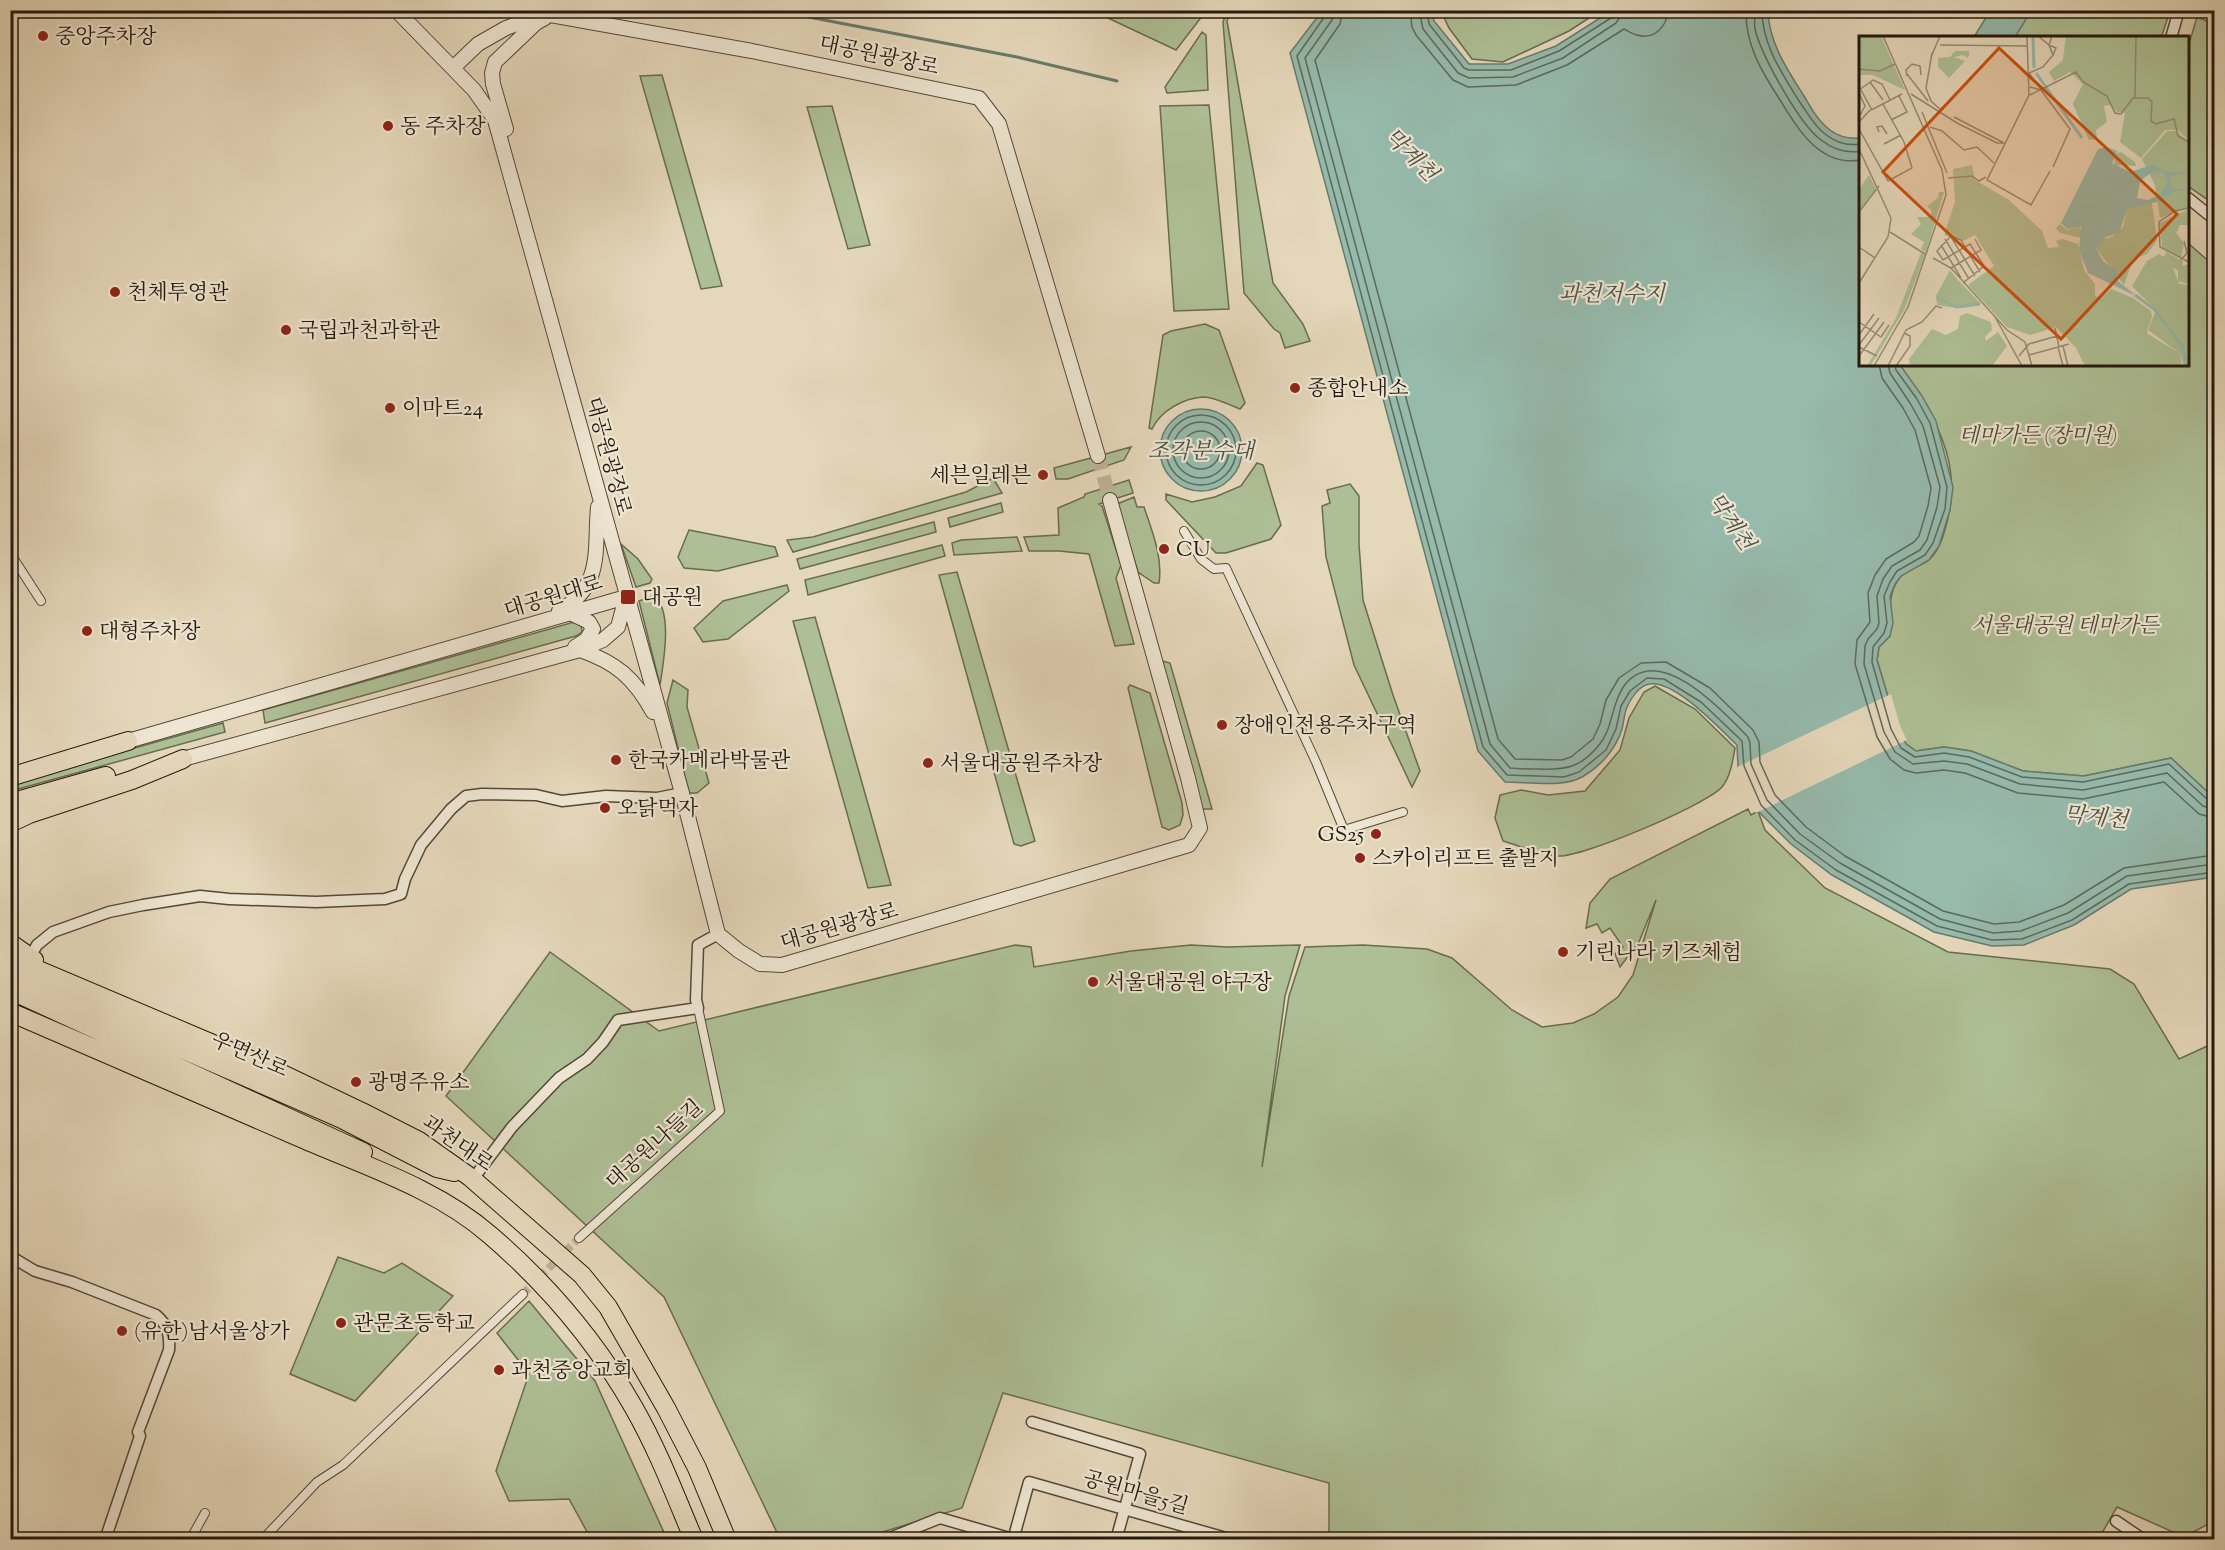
<svg xmlns="http://www.w3.org/2000/svg" width="2225" height="1550" viewBox="0 0 2225 1550" font-family="'Sorts Mill Goudy','Noto Serif KR',serif">
<style>
.green{fill:#aebf95;stroke:#686c50;stroke-width:1.5}
.water{fill:#96baac;stroke:#687a6c;stroke-width:1.5}
.pier{fill:#e5d7ba}
.lines{fill:none;stroke-linecap:round;stroke-linejoin:round}
.shore{stroke:#5c6a5c;stroke-width:1.5}
.stream{stroke:#687a6c;stroke-width:3}
.pedestrian-tunnel{stroke:#beb197;stroke-width:8;stroke-dasharray:8 4;stroke-linecap:butt}
.tertiary-tunnel{stroke:#beb197;stroke-width:14;stroke-dasharray:14 7;stroke-linecap:butt}
.pedestrian-casing{stroke:#544838;stroke-width:10}
.minor-casing{stroke:#544838;stroke-width:13}
.tertiary-casing{stroke:#544838;stroke-width:16}
.trunk-casing{stroke:#23190c;stroke-width:20}
.pedestrian{stroke:#eee5d2;stroke-width:8}
.minor{stroke:#eee5d2;stroke-width:10}
.tertiary{stroke:#eee5d2;stroke-width:14}
.trunk{stroke:#e5d7ba;stroke-width:18}
.poi-dot{fill:#8f2418;stroke:#eee5d2;stroke-width:2}
.labels{text-anchor:middle;stroke-width:4.5;stroke-linejoin:round;paint-order:stroke}
.poi-label{font-size:21px;fill:#23190c;stroke:#eee5d2;text-anchor:start}
.street-label{font-size:21px;fill:#23190c;stroke:#eee5d2}
.park-label{font-size:21px;font-style:italic;fill:#4d4b35;stroke:#eee5d2}
.water-label{font-size:22px;font-style:italic;fill:#4b5144;stroke:#eee5d2}
.inset-river{fill:none;stroke:#96baac;stroke-width:3}
.inset-road{fill:none;stroke:#978b74;stroke-width:1.5}
.view{fill:#ca4f0c;fill-opacity:0.15;stroke:#ca4f0c;stroke-width:3}
.inset-edge{fill:none;stroke:#23190c;stroke-width:3}
</style>
<rect width="100%" height="100%" fill="#e5d7ba"/>
<filter id="stains"><feTurbulence type="fractalNoise" baseFrequency=".00333" numOctaves="4"/><feColorMatrix values="0 0 0 0 .2 0 0 0 0 .09 0 0 0 0 .02 0 0 0 .5 -.17"/></filter>
<radialGradient id="worn" r=".72"><stop offset=".6" stop-color="#630" stop-opacity="0"/><stop offset="1" stop-color="#630" stop-opacity=".3"/></radialGradient>
<path class="green" d="M1093,11L1206,10V11L1176,50Z
M1227,11H1231L1227,21L1273,283L1303,324L1310,341L1285,348L1280,333L1274,329L1244,293L1223,22Z
M1441,11H1600L1569,31L1503,62L1472,59L1449,28Z
M1982,11H2170L2161,38L2014,37Z
M2197,17L2214,24V204L2188,186V47Z
M1202,32L1206,35L1208,90L1167,93L1165,87Z
M662,75L722,286L701,289L640,76Z
M1209,105L1229,309L1174,311L1160,106Z
M832,106L870,245L848,249L807,107Z
M2188,243L2214,266V563L2207,575L2214,585V798L2171,758L2084,776L2023,771L1971,751L1944,747L1916,751L1906,744L1897,727L1877,660L1879,647L1890,636C1890,615 1886,586 1906,572C1913,567 1924,565 1930,559C1940,549 1944,534 1947,522C1964,460 1932,414 1900,365L2188,364Z
M1205,324L1219,330L1245,403L1240,409C1230,405 1214,397 1203,397C1184,398 1160,411 1152,429L1149,428L1163,335L1171,331Z
M1131,447L1124,460L1068,479H1056L1054,468Z
M1257,463L1263,465L1281,525L1271,539L1226,553H1216L1166,500V494L1192,502L1215,497L1241,486Z
M993,478L1002,493L793,552L787,540L813,537L966,492Z
M1129,480L1133,493L1099,504L1102,506L1121,565L1116,578L1134,644L1115,646L1089,554L1059,551H1029L1024,537L1059,535L1058,508L1084,497L1085,494Z
M1350,484L1359,496V544L1363,600L1393,695L1420,771L1412,787L1354,665L1326,557L1322,506L1330,503L1327,490Z
M1134,497L1137,507H1144C1152,531 1163,557 1159,583H1154L1138,572L1117,504Z
M1001,503L1003,512L950,527L948,518Z
M934,522L936,532L800,569L797,559Z
M689,530L775,547L778,556L718,571L684,568L678,557Z
M1017,537L1022,551L954,555L952,543L961,540Z
M621,544L638,559L652,579L650,583L636,587Z
M942,545L945,556L808,595L805,580Z
M957,572L1035,841L1021,846L1014,844L939,575Z
M787,585L789,591L728,639L703,642L694,628L723,601Z
M653,596C674,608 663,665 660,685L639,601Z
M815,617L891,885L868,888L793,621Z
M574,622L581,625L582,632L576,636L265,723L263,710Z
M1159,660L1170,663L1212,809H1202Z
M673,680L688,690L687,707L709,783L697,793H689L667,703Z
M1130,685L1150,693L1182,803L1183,815L1180,825L1169,830L1162,827L1128,688Z
M1655,686L1695,709L1735,748C1733,760 1730,778 1722,787C1706,805 1579,859 1557,856C1539,854 1520,846 1503,841L1495,818L1500,795L1521,790L1548,795L1585,791L1620,750L1629,718L1644,692Z
M223,723L225,732L11,791V783Z
M1748,809L1751,815L1758,811L1765,830L1825,888L1948,952L2110,969L2134,984L2179,1059L2214,1043V1521L2184,1537L2117,1507L2098,1540L1329,1539V1483L1003,1393L962,1508L859,1539H780L664,1297L446,1096L550,952L659,1031L1015,945L1031,947L1034,967L1131,951L1191,945L1227,947L1300,945L1285,996L1262,1167L1289,996L1305,947L1363,945L1427,949L1452,958L1512,1010L1542,1027L1573,1023L1594,1014L1618,997L1633,975L1656,900L1639,942L1620,967L1615,954L1623,947L1610,928L1602,933L1597,924L1586,928L1590,903L1610,879Z
M338,1257L384,1273L402,1263L453,1296L355,1401L290,1374Z
M529,1301L595,1381L667,1539H591L569,1499L509,1501L496,1471L529,1374L497,1333Z"/>
<path class="water" d="M1649,10L1768,11C1769,43 1787,69 1804,96C1811,108 1818,121 1830,130C1839,137 1849,139 1860,138V364L1900,365L1922,396L1936,421L1953,487L1950,510L1939,546L1929,560L1901,576L1895,584L1890,596L1893,623L1890,636L1879,647L1877,660L1897,727L1906,744L1916,751L1944,747L1971,751L2023,771L2084,776L2171,758L2214,798V877L2131,889L2074,925L2024,945L1992,946L1934,932L1832,875L1791,844L1756,809L1738,767L1737,745C1720,729 1674,679 1649,684C1639,686 1631,698 1627,707C1624,714 1624,722 1622,729C1616,749 1600,767 1582,777C1563,788 1527,782 1505,782L1478,751L1290,53L1322,11H1432L1434,21L1469,64H1508L1556,46L1611,11L1644,14Z
M1990,11V10L2029,11L2025,21L2015,37H1974Z
M1160 450a41 41 0 1 1 82 0a41 41 0 1 1-82 0Z"/>
<path class="pier" d="M1891,694L1900,726L1907,740L1756,813L1754,810L1735,768Z"/>
<g class="lines">
<path class="shore" d="M1327,10L1325,16L1297,56L1483,747L1507,775L1564,777L1579,772L1606,750L1616,729L1621,706L1630,691L1647,678L1664,679L1701,702L1742,741L1744,766L1761,805L1795,840L1836,870L1937,926L1992,940L2022,939L2072,920L2129,884L2214,872
M1334,10L1332,20L1305,58L1490,744L1510,768C1519,769 1529,769 1538,769C1565,770 1581,768 1599,745C1613,729 1611,704 1624,686C1658,640 1723,711 1748,737L1750,743L1751,764L1767,800L1800,834L1840,863L1940,919L1993,933L2021,931L2068,913L2127,876L2214,864
M1343,10L1340,24L1315,60L1498,739L1515,759L1562,760L1571,757L1593,739L1600,724L1606,700L1619,678L1641,663L1666,662L1710,688L1753,730L1759,742L1760,762L1775,795L1806,827L1845,856L1943,911L1994,924L2019,922L2064,905L2124,868L2214,855
M1410,10L1412,27L1416,35L1453,80L1468,87L1516,85L1567,65L1624,29C1628,31 1632,34 1637,35C1654,40 1667,27 1668,10
M1419,10L1423,29L1458,73L1469,78L1513,77L1563,58L1616,23L1620,17L1621,10
M1427,10L1429,24L1464,68L1469,70H1511L1559,51L1611,18L1614,10
M1746,10C1745,45 1762,72 1780,100C1798,129 1820,167 1860,160
M1755,10C1755,17 1754,23 1755,29C1761,55 1800,125 1821,140C1833,149 1846,154 1860,151
M1762,10C1762,45 1782,73 1799,101C1807,112 1814,126 1825,134C1835,142 1848,146 1860,144
M1879,364L1882,378L1903,408L1915,430L1931,488L1928,506L1919,536L1914,542L1886,559L1875,575L1868,593L1870,622L1857,640L1855,664L1877,737L1890,759L1904,770L1916,773L1944,770L1965,773L2018,793L2083,799L2164,782L2199,814L2214,818
M1888,364L1890,373L1910,403L1923,426L1940,487L1937,507L1927,540L1920,550L1892,566L1883,579L1877,596L1879,623L1877,629L1868,639L1865,646L1864,664L1884,732L1895,752L1913,764L1944,761L1967,764L2020,784L2083,790L2167,773L2203,806L2214,809
M1895,364L1896,370L1917,399L1930,423L1947,487L1945,509L1933,543L1925,555L1897,571L1890,582L1884,596L1887,623L1884,633L1873,647L1872,662L1891,729L1901,748L1915,757L1944,753L1969,757L2022,777L2083,782L2169,764L2208,800L2214,802
M1166 450a35 35 0 1 1 70 0a35 35 0 1 1-70 0Z
M1173 450a28 28 0 1 1 56 0a28 28 0 1 1-56 0Z
M1182 450a19 19 0 1 1 38 0a19 19 0 1 1-38 0Z"/>
<path class="stream" d="M772,10L1017,57L1117,81"/>
<path class="pedestrian-tunnel" d="M523,1294L579,1238"/>
<path class="tertiary-tunnel" d="M1098,456L1110,500"/>
<g class="pedestrian-casing">
<path id="pedestrian" d="M1184,531L1201,559L1214,569L1226,568L1316,762L1344,830L1403,812
M12,556L41,601
M579,1238L720,1111L698,1008
M190,1540L205,1513
M262,1540L317,1482L343,1465L523,1294"/>
</g>
<g class="minor-casing">
<path id="minor" d="M2171,38L2179,10
M2188,198L2214,219
M30,957L37,945L53,932L109,912L143,905L200,896L229,899L316,902L385,899L401,894L405,879L421,845L451,809L466,796L482,794L536,795L562,801L606,796L657,798L682,793
M473,1179L512,1127L559,1078L587,1059L603,1042L618,1020L698,1008L696,1000L698,945L718,934
M10,1256L35,1271L72,1282L156,1315C168,1325 170,1335 169,1350L138,1432L140,1436L105,1540
M1032,1422L1140,1454L1116,1540
M2116,1521L2144,1540
M885,1540L940,1518L1016,1540
M1013,1540L1029,1482L1233,1540"/>
</g>
<g class="tertiary-casing">
<path id="tertiary" d="M396,10L474,90L495,120L682,793L718,934L739,951L760,964L782,965L1189,845L1200,828L1188,778L1110,500
M454,67L478,44L506,28L545,14L752,51L979,98L999,124L1098,456
M506,129L493,84L492,73L495,62L536,23L545,18
M559,611C604,586 594,550 598,507
M568,612L589,622L593,629L586,640L575,647
M580,650C617,663 634,678 653,712
M128,741L626,597
M183,759L580,650L603,640L618,627L626,597"/>
</g>
<g class="trunk-casing">
<path id="trunk" d="M10,777L128,741
M10,803L106,776
M10,823L29,814L132,780L183,759
M10,943L34,960
M10,958L272,1069L362,1112L419,1141L470,1177L582,1275L608,1307L666,1408L697,1468L727,1540
M10,974L342,1119L437,1168L454,1172
M10,990L363,1152
M10,1012C107,1054 204,1096 301,1138C365,1166 436,1188 490,1235C546,1283 597,1343 634,1408C658,1450 675,1495 694,1540"/>
</g>
<use href="#pedestrian" class="pedestrian"/>
<use href="#minor" class="minor"/>
<use href="#tertiary" class="tertiary"/>
<use href="#trunk" class="trunk"/>
</g>
<g class="poi-dot">
<circle cx="43" cy="36" r="6"/>
<circle cx="388" cy="126" r="6"/>
<circle cx="115" cy="292" r="6"/>
<circle cx="286" cy="330" r="6"/>
<circle cx="1295" cy="388" r="6"/>
<circle cx="390" cy="408" r="6"/>
<circle cx="1043" cy="475" r="6"/>
<circle cx="1164" cy="549" r="6"/>
<rect x="620" y="589" width="16" height="16" rx="3"/>
<circle cx="87" cy="631" r="6"/>
<circle cx="1222" cy="725" r="6"/>
<circle cx="616" cy="760" r="6"/>
<circle cx="928" cy="763" r="6"/>
<circle cx="605" cy="808" r="6"/>
<circle cx="1376" cy="834" r="6"/>
<circle cx="1360" cy="858" r="6"/>
<circle cx="1563" cy="952" r="6"/>
<circle cx="1093" cy="982" r="6"/>
<circle cx="356" cy="1082" r="6"/>
<circle cx="341" cy="1323" r="6"/>
<circle cx="122" cy="1331" r="6"/>
<circle cx="499" cy="1370" r="6"/>
</g>
<g class="labels">
<g class="poi-label">
<text x="55" y="43">중앙주차장</text>
<text x="400" y="133">동 주차장</text>
<text x="127" y="299">천체투영관</text>
<text x="298" y="337">국립과천과학관</text>
<text x="1307" y="395">종합안내소</text>
<text x="402" y="415">이마트24</text>
<text x="1031" y="482" text-anchor="end">세븐일레븐</text>
<text x="1176" y="556">CU</text>
<text x="642" y="604">대공원</text>
<text x="99" y="638">대형주차장</text>
<text x="1234" y="732">장애인전용주차구역</text>
<text x="628" y="767">한국카메라박물관</text>
<text x="940" y="770">서울대공원주차장</text>
<text x="617" y="815">오닭먹자</text>
<text x="1364" y="841" text-anchor="end">GS25</text>
<text x="1372" y="865">스카이리프트 출발지</text>
<text x="1575" y="959">기린나라 키즈체험</text>
<text x="1105" y="989">서울대공원 야구장</text>
<text x="368" y="1089">광명주유소</text>
<text x="353" y="1330">관문초등학교</text>
<text x="134" y="1338">(유한)남서울상가</text>
<text x="511" y="1377">과천중앙교회</text>
</g>
<g class="street-label">
<text transform="translate(879 55) rotate(12)" y="7">대공원광장로</text>
<text transform="translate(609 456) rotate(75)" y="7">대공원광장로</text>
<text transform="translate(553 596) rotate(-17)" y="7">대공원대로</text>
<text transform="translate(839 926) rotate(-16)" y="7">대공원광장로</text>
<text transform="translate(250 1054) rotate(24)" y="7">우면산로</text>
<text transform="translate(458 1143) rotate(35)" y="7">과천대로</text>
<text transform="translate(654 1144) rotate(-42)" y="7">대공원나들길</text>
<text transform="translate(1136 1492) rotate(16)" y="7">공원마을5길</text>
</g>
<g class="park-label">
<text x="2038" y="442">테마가든 (장미원)</text>
<text x="2065" y="632">서울대공원 테마가든</text>
</g>
<g class="water-label">
<text transform="translate(1412 154) rotate(45)" y="8">막계천</text>
<text x="1612" y="301">과천저수지</text>
<text x="1201" y="458">조각분수대</text>
<text transform="translate(1732 521) rotate(55)" y="8">막계천</text>
<text transform="translate(2096 816) rotate(6)" y="8">막계천</text>
</g>
</g>
<g transform="translate(1859 36)">
<rect width="330" height="330" fill="#e5d7ba"/>
<path d="M22,0L46,54L14,39H0V1ZM207,0H330V105L319,94H306L282,122L261,106L266,77L258,76L251,69L245,70L248,86L237,94L238,103L230,104L214,68L224,48L211,36L195,45L190,36L204,24ZM96,15H110V19L109,22L104,19L95,21L106,25L90,42L79,31V22L91,21ZM308,95H317L330,106V171L301,182L296,149L283,123ZM262,116L276,126L277,130L256,129L255,118ZM113,129L116,144L150,164L183,195L189,212L200,211L197,205L203,203L219,208L225,234L236,248V260L242,262L252,253L274,262L292,275L293,281L288,295L289,298L320,317L289,294L297,274L273,250L288,225L300,218L305,221L307,216L324,225L323,230L330,228V248L319,245V234L314,232L320,248L330,249V330H325L321,317L323,330H226L217,312L197,291L171,299L148,291L109,249L135,230L116,199L104,205L85,199L96,166L94,133ZM10,139L17,153L0,175V153ZM80,156H85L67,216L62,213L65,206L52,198L62,188L58,181H71L73,175L68,170L79,162ZM293,167L298,205L288,218L274,223L265,249L237,212L242,204L253,201L264,191L268,174ZM330,173V189H321L317,197L325,207L322,222L303,211L301,187ZM201,188L208,194L221,191L223,202L201,197L197,192ZM62,217L66,219L45,274L12,329L8,330L37,282ZM91,234L98,243L122,268L98,272L78,269L77,260ZM108,277L132,286L133,294L126,301L127,305L139,296L148,310L133,330H51L50,323L73,293L87,299L99,293L101,280Z" fill="#aebf95"/>
<path d="M248,111L258,115L253,127L271,136L293,129L310,136H330L311,140L313,152L330,155H316L301,165L268,174L260,197L247,201L237,212L244,225L257,235L258,244L277,260L229,237L220,214L222,191L208,193L202,187L239,113ZM303,135L309,146L301,159L289,164L278,162L281,145L293,136Z" fill="#96baac" fill-rule="evenodd"/>
<path class="inset-river" d="M174,0L175,32M177,37L223,102M276,259L295,273L324,311L328,330M78,262L98,271L121,268"/>
<path class="inset-road" d="M168,0L170,59L128,144L172,169L191,135M179,0L190,9L194,19L184,31L170,37L182,53M193,0L190,9L197,12L194,19M81,9L169,10M73,17L67,52L72,65L83,75M72,21L81,0M0,33L21,35L36,28M48,38L69,65M48,40L47,34L53,28L61,30L62,39M11,46L24,64M171,51L182,54L211,93L194,131M0,54L14,44L23,48L31,64M2,54L13,74M0,57L6,70L0,81M52,58L98,87M171,59L217,36L224,46L248,60L256,77L262,78L274,62H289L293,66L292,85L297,88L315,83L319,100L330,106M276,61L277,0M63,76L88,137M95,81L145,107M32,84L48,76L40,60M0,86L10,75L43,58M98,87L138,107H145M71,91L83,95L105,114L118,111L135,127M0,93L29,145L53,132L45,106L24,68M20,96L18,91L23,90L28,98M25,108L42,99M0,113L32,182L29,201L0,247M89,142L113,140L120,145L127,141M330,172L316,175L300,186L301,211L330,226M0,176L20,150M31,196L66,218M92,200L78,215L84,224L111,208L125,230L104,247M92,200L102,204L121,236M92,201L116,240M86,203L110,243M82,209L102,242M0,211L16,222M74,222L92,232L148,294L166,306L173,330M322,224L328,217L325,205M92,232L122,214L116,203M135,279L163,330M0,286L22,301L30,289M196,292L200,311M0,299L15,278M0,309L20,282M204,310L209,330M0,311L18,320M199,311L204,330M170,319L210,308M0,320L25,286M160,320L170,308L198,300M15,330L49,271L87,159L83,134L24,0M29,330L47,294L63,286L77,270L83,272M37,330L51,310V300L45,297"/>
<path class="view" d="M140,12L318,178L202,303L24,136Z"/>
<rect width="330" height="330" class="inset-edge"/>
</g>
<rect width="2225" height="1550" fill="none" stroke="#e5d7ba" stroke-width="36"/>
<rect x="12" y="12" width="2201" height="1526" fill="none" stroke="#23190c" stroke-width="3"/>
<rect x="18" y="18" width="2189" height="1514" fill="none" stroke="#23190c" stroke-width="1.5"/>
<rect width="100%" height="100%" filter="url(#stains)"/>
<rect width="100%" height="100%" fill="url(#worn)"/>
</svg>
